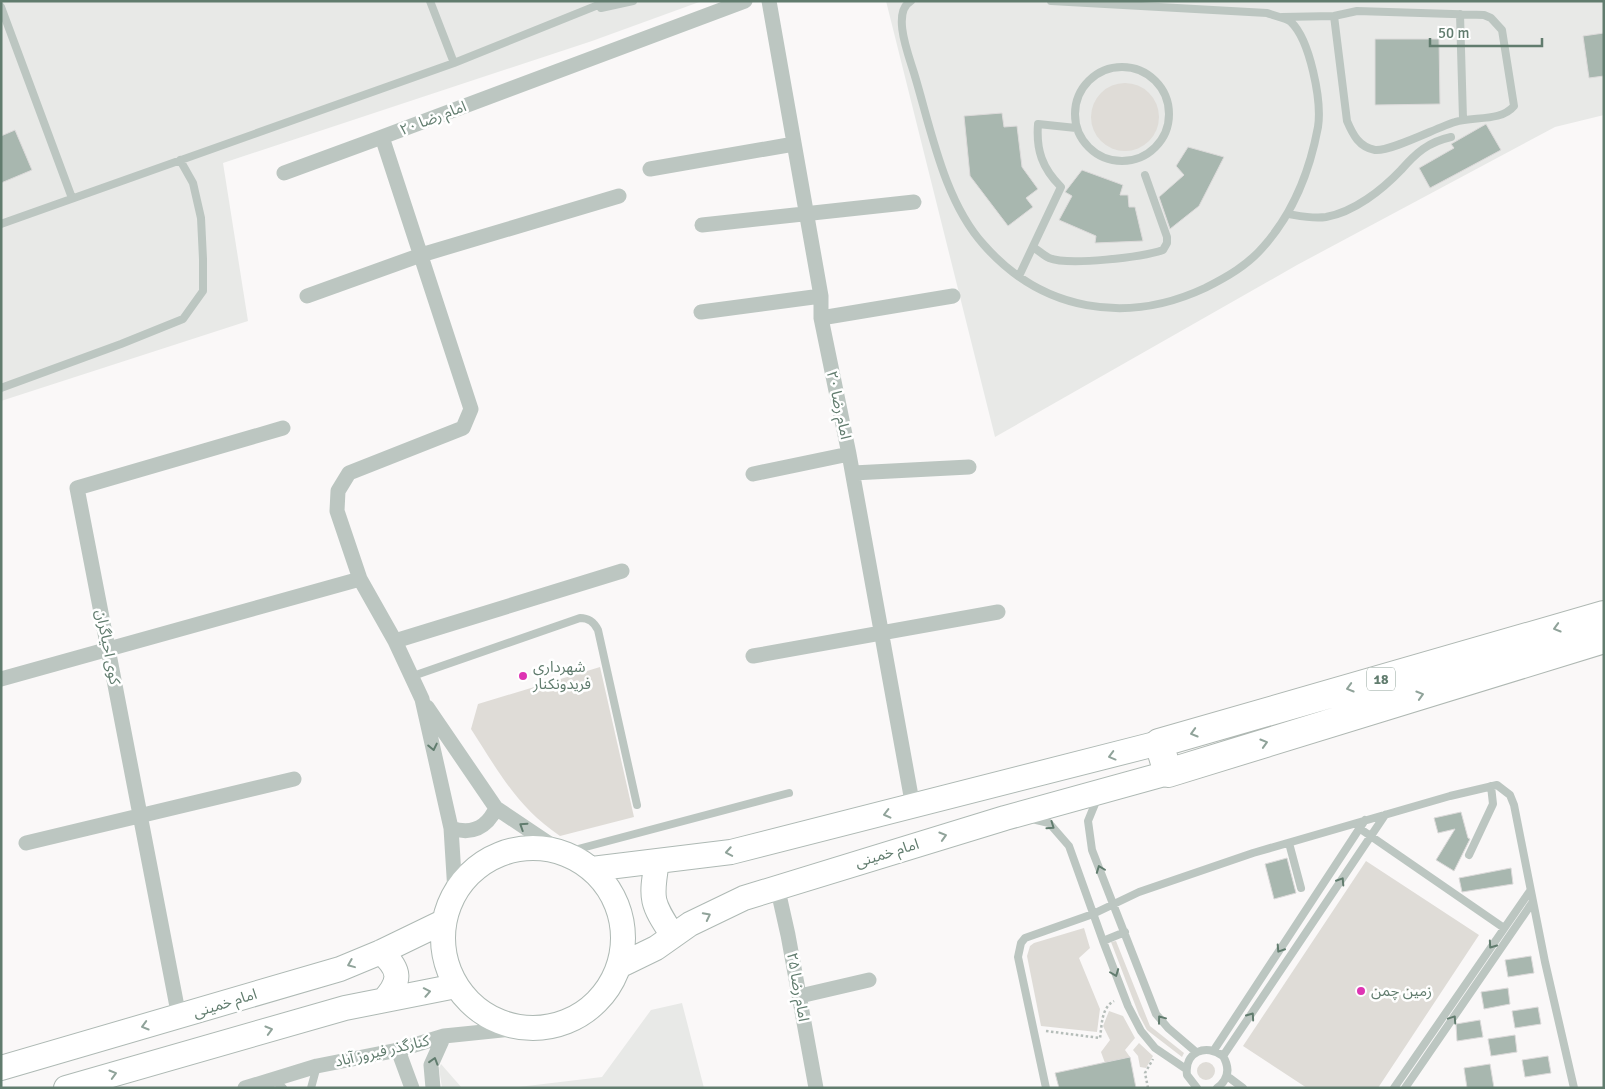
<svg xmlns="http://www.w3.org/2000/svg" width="1605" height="1089" viewBox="0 0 1605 1089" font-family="Signika,'Noto Sans Arabic',sans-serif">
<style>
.built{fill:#e8e9e7}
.green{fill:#dfdcd7}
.building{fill:#a8b7af;stroke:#dcdada}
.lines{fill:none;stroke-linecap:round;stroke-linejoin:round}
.primary-casing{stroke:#aeb9b4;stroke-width:26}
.highway-casing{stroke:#afb8b3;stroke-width:30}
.path{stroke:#b5bdb9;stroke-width:2.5;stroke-dasharray:2.5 2.5;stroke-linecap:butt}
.lane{stroke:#bcc6c1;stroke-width:8}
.street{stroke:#bcc6c1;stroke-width:15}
.primary{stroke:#fff;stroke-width:24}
.highway{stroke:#fff;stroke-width:28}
.oneway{stroke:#90a39a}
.oneway2{stroke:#617c6e}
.poi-dot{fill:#de34b3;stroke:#fff;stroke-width:2}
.labels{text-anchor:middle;stroke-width:5;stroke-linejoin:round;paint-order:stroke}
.shield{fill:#fff;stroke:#90a39a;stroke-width:1}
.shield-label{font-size:14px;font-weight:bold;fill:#617c6e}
.street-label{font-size:15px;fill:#617c6e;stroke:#fff}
.poi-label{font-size:15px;fill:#617c6e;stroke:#fff;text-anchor:start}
</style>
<rect width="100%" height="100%" fill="#faf8f8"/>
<path class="built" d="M1,1H702L592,41L223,163L248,321L1,401Z
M886,1H1604V115L1555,127L1297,265L995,437Z
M682,1003L704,1088H510L602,1077L651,1010Z
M441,1064L462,1088H442L439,1068Z"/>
<path class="green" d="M1091 117a34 34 0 1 1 68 0a34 34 0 1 1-68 0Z
M600,667L634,817L560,836C516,806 499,772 471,729L478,704Z
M1366,861L1479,935L1378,1088H1307L1243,1046Z
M1084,928L1090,948L1079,958L1100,1009L1097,1032L1041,1026L1027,956L1030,946L1034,943Z
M1116,941L1150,1026L1184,1053L1182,1057L1147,1030L1139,1015L1111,942Z
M1109,1011L1123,1016L1135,1038L1125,1050L1130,1057L1105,1063L1101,1052L1110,1040L1103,1026Z
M1139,1043L1153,1056L1146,1068L1140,1067L1138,1056L1133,1050Z
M1197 1071a9 9 0 1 1 18 0a9 9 0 1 1-18 0Z"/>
<path class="building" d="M1604,33V76L1589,78L1583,36Z
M1375,39H1439L1440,104L1375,105Z
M1002,113L1004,127L1017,126L1022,167L1038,189L1026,198L1033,207L1008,226L970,176L964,116Z
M1486,124L1501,150L1430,188L1419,168L1454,148L1451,144Z
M15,130L32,170L1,183V136Z
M1188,147L1224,157L1199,206L1170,229L1159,197L1184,175L1176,166Z
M1082,170L1123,185L1120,195H1128L1129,207H1135L1143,241L1095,243L1096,236L1059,220L1072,196L1065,192Z
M1461,812L1468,838L1470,839L1454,871L1436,860L1455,829L1438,833L1434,818Z
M1287,858L1296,893L1274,899L1265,864Z
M1511,868L1513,884L1462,892L1459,878Z
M1531,956L1534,973L1508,977L1505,960Z
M1508,988L1510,1004L1484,1009L1481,992Z
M1538,1007L1541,1024L1515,1028L1512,1011Z
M1480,1020L1483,1037L1457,1041L1456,1024Z
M1515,1035L1517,1052L1491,1056L1488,1039Z
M1548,1056L1551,1073L1525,1077L1522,1060Z
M1130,1057L1136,1088H1059L1055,1073Z
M1490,1064L1494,1088H1467L1464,1068Z"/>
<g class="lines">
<g class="primary-casing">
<path id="primary" d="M443 938a90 90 0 1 1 180 0a90 90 0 1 1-180 0Z
M657,862C650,901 652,903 673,936
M592,869L731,852L1159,743
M381,952C401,970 401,981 384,1000
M619,966L656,948L690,924L744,898L1005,818L1168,773
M1,1068L340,969L381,952L443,922
M66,1088L345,1008L456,986"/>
</g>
<g class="highway-casing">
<path id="highway" d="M1604,615L1159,743L1168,773L1604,639"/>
</g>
<path class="path" d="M1046,1031L1100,1038C1102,1025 1101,1008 1114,1001
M1148,1088L1145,1073L1153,1059"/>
<path class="lane" d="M430,1L454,63
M911,1C891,12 909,56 914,73C931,129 944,201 984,245C1042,311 1126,325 1205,288C1227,277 1248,265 1264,246C1293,213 1310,170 1318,127C1322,101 1310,40 1291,22C1285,17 1274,16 1267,13L1051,1
M1,7L72,198
M601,8L633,1
M1460,14L1463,119
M1282,17L1334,16L1357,11L1484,15L1491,18L1502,30L1514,106C1501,122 1473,116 1455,122C1438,127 1390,152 1375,150C1359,147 1353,135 1347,121L1334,16
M1075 114a47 47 0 1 1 94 0a47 47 0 1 1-94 0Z
M1288,214C1300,216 1313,219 1326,217C1354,212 1382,190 1401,170C1416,153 1428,142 1451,137
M1,224L454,63L608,1
M1033,247C1038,250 1043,255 1049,258C1069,266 1143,257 1163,250L1167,243V237L1145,175
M1019,276L1061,187C1042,168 1036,150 1038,124L1076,128
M1,388L121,344L183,319L203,291V259L201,218L193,183L180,160
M413,676L580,618C589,618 594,622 598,630L637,805
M1097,799L1088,821L1092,850L1156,1014L1168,1028L1196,1052
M1032,819L1049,823L1069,846L1103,941L1128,1006L1141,1031L1155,1048L1186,1069
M1359,828L1504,928
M1289,843L1301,888
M563,853L789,793
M1469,855L1493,804L1491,786
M1103,941L1125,932
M1214,1050L1365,820
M1223,1056L1385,815
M1227,1076L1243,1088
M273,1079L283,1088
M311,1088L317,1066
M1046,1088L1018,957L1021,943L1025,938L1093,914L1139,892L1253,853L1450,796L1497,785L1510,795L1514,805L1545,962L1574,1088
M1197,1088L1187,1075C1184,1052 1206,1043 1223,1056C1230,1068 1229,1079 1217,1088
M1394,1088L1530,891
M1405,1088L1532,903"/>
<path class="street" d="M769,1L821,296V318L849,454L913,807
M650,169L794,144
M284,173L382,137
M702,225L914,202
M307,296L421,255L619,196
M701,312L821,296
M821,318L953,296
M853,473L969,467
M753,474L849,454
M395,641L622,571
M753,656L998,612
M1,679L360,579
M427,707L496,808L563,853
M451,828C471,835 487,828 496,808
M26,843L294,779
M777,886L788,935L816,1088
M455,892L451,828L422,699L395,641L360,579L337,511L338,491L349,473L463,428L471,409L382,137L745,1
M800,996L869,980
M179,1017L77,488L283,428
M398,1050L412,1088
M245,1088L317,1066L398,1050L444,1036L522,1028
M433,1088L431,1065L444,1036"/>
<use href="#primary" class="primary"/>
<use href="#highway" class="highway"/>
</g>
<defs><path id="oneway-chevron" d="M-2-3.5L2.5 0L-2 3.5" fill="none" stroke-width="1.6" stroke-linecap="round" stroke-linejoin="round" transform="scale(1.25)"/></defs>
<g class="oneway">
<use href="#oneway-chevron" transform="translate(1557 628) rotate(164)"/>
<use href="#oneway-chevron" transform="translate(1350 688) rotate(164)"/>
<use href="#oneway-chevron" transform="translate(1420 695) rotate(-17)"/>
<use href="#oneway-chevron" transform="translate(1194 733) rotate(164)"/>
<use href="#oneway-chevron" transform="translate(1264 743) rotate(-17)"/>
<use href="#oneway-chevron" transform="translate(1112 756) rotate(165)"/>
<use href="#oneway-chevron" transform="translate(887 814) rotate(166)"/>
<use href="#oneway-chevron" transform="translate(943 836) rotate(-17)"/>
<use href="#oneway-chevron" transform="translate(729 852) rotate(170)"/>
<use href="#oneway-chevron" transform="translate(707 916) rotate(-27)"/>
<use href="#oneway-chevron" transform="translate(351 964) rotate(158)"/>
<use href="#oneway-chevron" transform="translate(427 992) rotate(-11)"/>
<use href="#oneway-chevron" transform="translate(145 1026) rotate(164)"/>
<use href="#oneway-chevron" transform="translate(269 1030) rotate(-16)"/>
<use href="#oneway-chevron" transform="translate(113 1074) rotate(-16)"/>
</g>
<g class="oneway2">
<use href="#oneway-chevron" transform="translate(433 747) rotate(78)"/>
<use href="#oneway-chevron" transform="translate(523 826) rotate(-147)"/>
<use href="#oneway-chevron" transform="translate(1051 826) rotate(35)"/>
<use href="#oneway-chevron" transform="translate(1100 869) rotate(-111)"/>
<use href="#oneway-chevron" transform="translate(1341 881) rotate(-57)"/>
<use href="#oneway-chevron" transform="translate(1492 945) rotate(125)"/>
<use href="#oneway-chevron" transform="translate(1280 949) rotate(123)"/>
<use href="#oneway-chevron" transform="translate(1115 973) rotate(69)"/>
<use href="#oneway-chevron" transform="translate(1251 1016) rotate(-55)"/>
<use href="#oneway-chevron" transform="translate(1161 1019) rotate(-127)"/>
<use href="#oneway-chevron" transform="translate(1453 1019) rotate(-56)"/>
<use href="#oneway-chevron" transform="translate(434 1061) rotate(-73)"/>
</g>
<g class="poi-dot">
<circle cx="523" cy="676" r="5"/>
<circle cx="1361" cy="991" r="5"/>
</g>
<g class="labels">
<rect class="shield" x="1367" y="667.5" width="28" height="23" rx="4"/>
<g class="shield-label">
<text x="1381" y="684">18</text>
</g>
<g class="street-label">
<text transform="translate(433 118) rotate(-21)" y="5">امام رضا ۲۰</text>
<text transform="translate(839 405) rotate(78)" y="5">امام رضا ۲۰</text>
<text transform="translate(108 647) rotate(79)" y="5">کوی احیاگران</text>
<text transform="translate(887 853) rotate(-17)" y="5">امام خمینی</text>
<text transform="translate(798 987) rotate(80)" y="5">امام رضا ۲۵</text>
<text transform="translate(225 1003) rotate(-17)" y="5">امام خمینی</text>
<text transform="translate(382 1051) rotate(-13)" y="5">کنارگذر فیروز آباد</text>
</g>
<g class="poi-label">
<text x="533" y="672">شهرداری<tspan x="533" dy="17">فریدونکنار</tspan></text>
<text x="1371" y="996">زمین چمن</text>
</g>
</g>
<rect width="1605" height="1089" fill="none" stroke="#617c6e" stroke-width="5"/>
<path d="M1430 38v8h112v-8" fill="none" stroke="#617c6e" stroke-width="2.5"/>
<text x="1438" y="38" font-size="15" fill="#617c6e" stroke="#ffffff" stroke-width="4" paint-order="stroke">50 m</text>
</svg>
